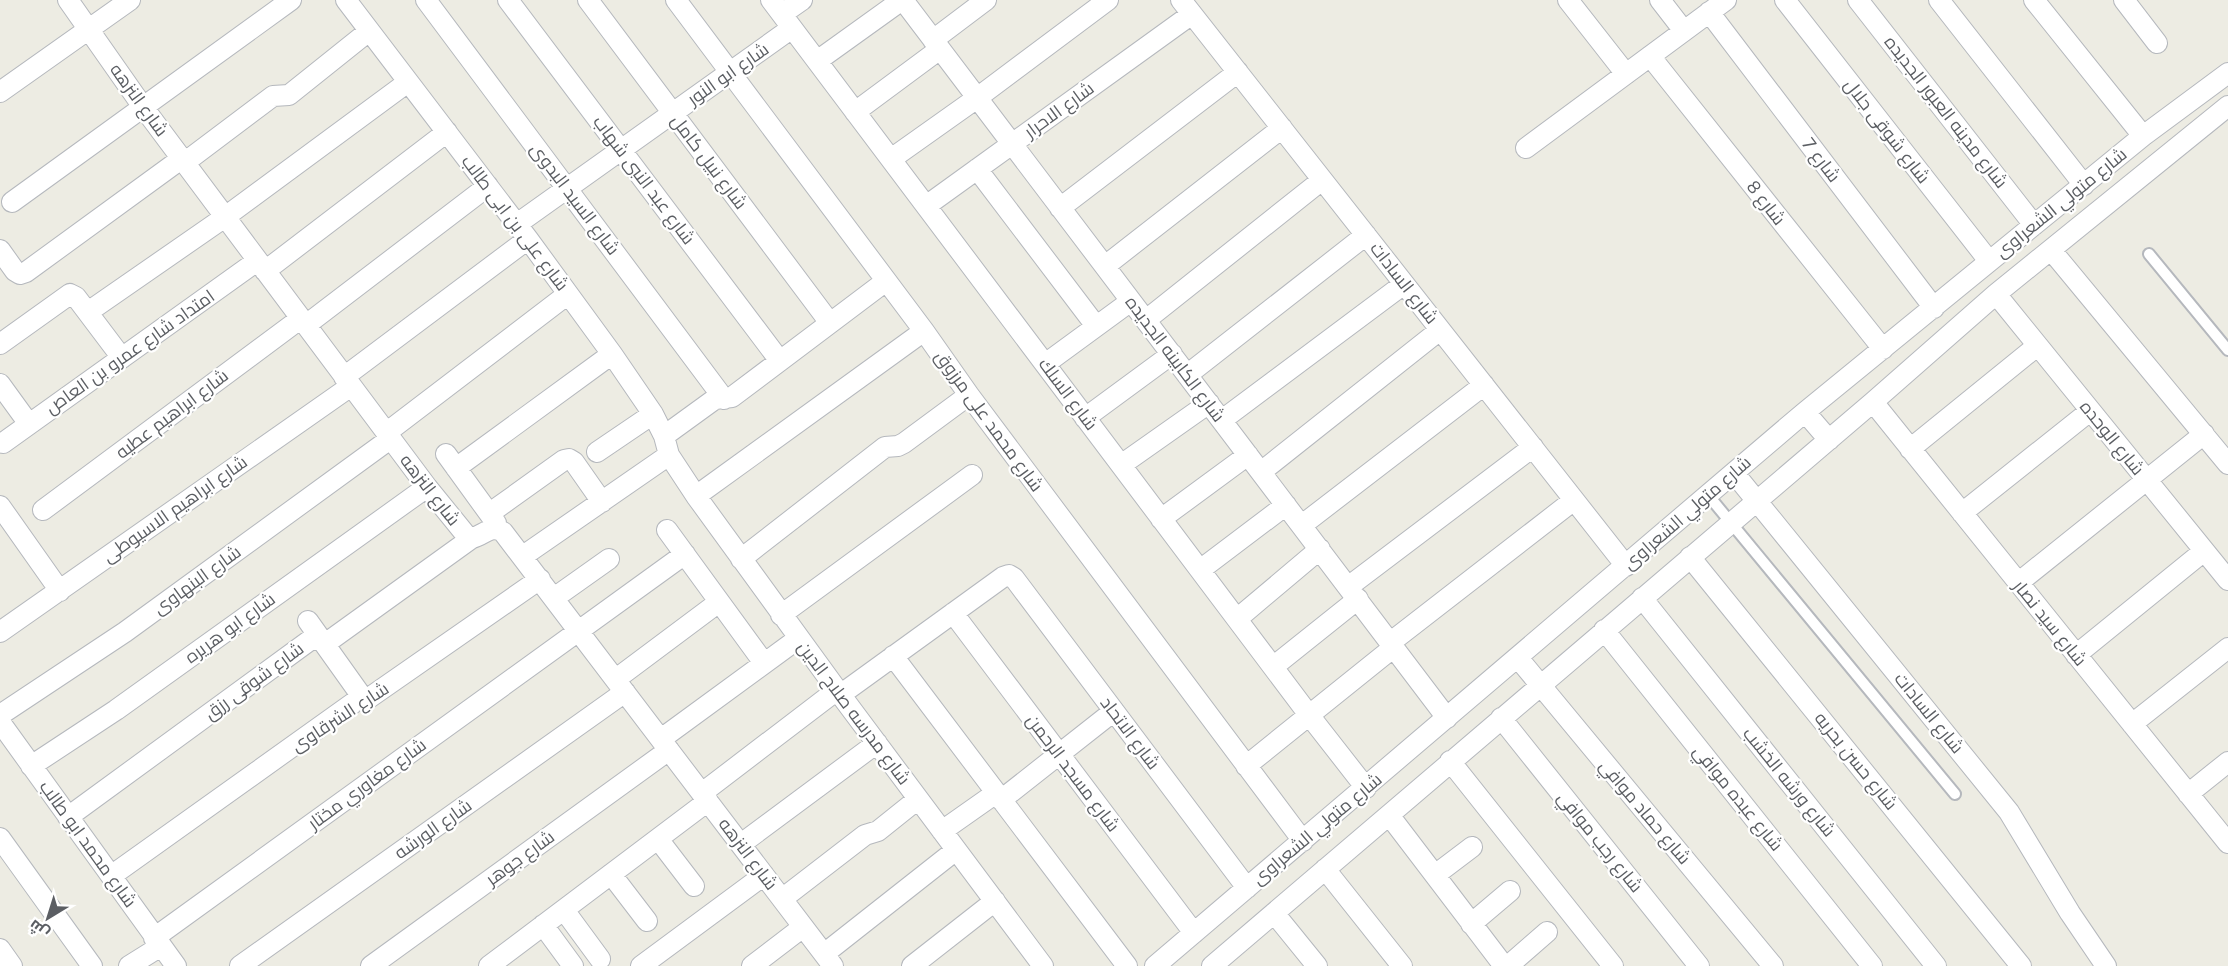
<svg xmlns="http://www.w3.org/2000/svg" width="2228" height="966" viewBox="0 0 2228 966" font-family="'Nunito Sans',Cairo,sans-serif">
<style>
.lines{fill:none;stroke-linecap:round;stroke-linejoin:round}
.service-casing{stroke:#b5b8bd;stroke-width:14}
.minor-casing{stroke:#b5b8bd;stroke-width:22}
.service{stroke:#fff;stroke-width:10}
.minor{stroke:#fff;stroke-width:20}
.labels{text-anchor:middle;stroke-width:4.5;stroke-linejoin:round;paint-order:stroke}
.street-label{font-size:18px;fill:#5b5e63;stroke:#fff}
</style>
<rect width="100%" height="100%" fill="#edece3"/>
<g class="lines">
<g class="service-casing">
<path id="service" d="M2149,254L2228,350
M1708,495L1955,794"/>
</g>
<g class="minor-casing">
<path id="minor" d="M68,0L143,107L427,487L466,535L472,538C485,535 490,524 503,532L833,966
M346,0L528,239L612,354L653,414L664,436L669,455L696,496L837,690L1043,966
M426,0L724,399
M508,0L780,361
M588,0L830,323
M676,0L924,331L969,395L1303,841
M771,0L1309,715L1366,788
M903,0L1447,718
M1181,0L1626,566
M1568,0L1626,74
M1660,0L1684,31
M1785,0L1989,261
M1858,0L2034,225
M1939,0L2084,185
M2034,0L2143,136
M2124,0L2157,43
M1709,12L1934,308
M782,14L802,0
M933,40L986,0
M1650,56L1883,349
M817,61L902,0
M0,92L130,0
M855,112L940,49
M1526,148L1726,0
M891,159L977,98L1108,0
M184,163L273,96L289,95L369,31
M977,169L1096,326
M12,202L291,0
M926,206L1192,14
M1060,208L1238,72
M517,224L792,28
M0,250L15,271L20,274L26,272L181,159
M2051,250L2228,464
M1105,266L1282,128
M265,271L447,132
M1996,294L2228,580
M88,312L225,217L408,82
M1146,320L1322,180
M306,325L488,186
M0,344L70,294L76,297L122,358
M1045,364L1131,301
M1187,375L1366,235
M344,377L528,239
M0,384L29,424
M1873,402L2228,843
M1805,412L1829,440
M1085,418L1172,354
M1222,420L1404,284
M386,433L568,294
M664,436L715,399L732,397L886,281
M3,443L257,261
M1910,449L2037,346
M597,452L653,414
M446,454L496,523
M1121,465L1209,403
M456,468L612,354
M1261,472L1440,330
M1734,473L2009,812L2070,913L2106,966
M696,496L924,331
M0,506L60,591
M43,510L300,319
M490,513L564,460L569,459L574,462L602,502
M1962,513L2090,411
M1161,519L1248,455
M1302,525L1484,385
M667,530L764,663
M523,556L669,455
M1690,557L2021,966
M741,559L885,447L898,446L904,443L969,395
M1200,570L1286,505
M2018,583L2204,434
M1348,587L1533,447
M554,598L609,559
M1642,598L1936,966
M953,613L1194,933
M781,615L972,475
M1237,619L1320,549
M308,621L365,701
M1604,630L1872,966
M0,632L351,386
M1391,642L1574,500
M2076,655L2204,551
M893,656L1127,966
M1518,658L1773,966
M1273,667L1358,599
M616,679L719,602
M840,695L1003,577L1009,575L1014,578L1247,888
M0,715L125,632L390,439
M1501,718L1699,966
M0,722L176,966
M2132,724L2228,648
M661,739L799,638
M1450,761L1613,966
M31,766L116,710L427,487
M1246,766L1394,647
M702,793L837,690
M2188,794L2228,762
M1001,800L1114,711
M1389,815L1504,966
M68,817L313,638L323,642L329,641L472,538
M942,831L996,793
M0,838L92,966
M658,839L694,886
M741,844L877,743
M1325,869L1402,966
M611,874L647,921
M1435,875L1472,847
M111,876L356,701L369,698L540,579
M782,899L865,835L878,831L918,799
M564,910L600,959
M1274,913L1317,966
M1471,924L1510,891
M543,925L573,966
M154,938L685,554
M0,949L12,966
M824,954L956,850
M129,966L161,946
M240,966L625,692
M371,966L669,750
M489,966L708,801
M641,966L764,875
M752,966L803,927
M912,966L995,901
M1155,966L1805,412L2143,136L2228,73
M1212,966L1873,402L1996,294L2228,106
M1508,966L1547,932"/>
</g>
<use href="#service" class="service"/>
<use href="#minor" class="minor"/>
</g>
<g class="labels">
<g class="street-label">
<text transform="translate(728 74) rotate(-35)" y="6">شارع ابو النور</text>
<text transform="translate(139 100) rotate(54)" y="6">شارع النزهه</text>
<text transform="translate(1059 110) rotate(-36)" y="6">شارع الاحرار</text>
<text transform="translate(1946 112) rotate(52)" y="6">شارع مدينه العبور الجديده</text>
<text transform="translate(1887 131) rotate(52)" y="6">شارع شوقى جلال</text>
<text transform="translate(1821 160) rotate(53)" y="6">شارع 7</text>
<text transform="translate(709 162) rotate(53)" y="6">شارع نبيل كامل</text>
<text transform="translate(644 180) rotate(53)" y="6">شارع عبد النبى شهاب</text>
<text transform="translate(575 199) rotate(53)" y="6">شارع السيد البدوى</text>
<text transform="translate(1766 203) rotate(52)" y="6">شارع 8</text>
<text transform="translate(2061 203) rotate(-39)" y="6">شارع متولي الشعراوى</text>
<text transform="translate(515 223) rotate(53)" y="6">شارع على بن ابى طالب</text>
<text transform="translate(1404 283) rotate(52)" y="6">شارع السادات</text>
<text transform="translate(130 352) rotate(-35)" y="6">امتداد شارع عمرو بن العاص</text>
<text transform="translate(1175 359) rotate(53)" y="6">شارع الكابينه الجديده</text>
<text transform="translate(1068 394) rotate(53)" y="6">شارع السلك</text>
<text transform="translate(172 414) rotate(-37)" y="6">شارع ابراهيم عطيه</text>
<text transform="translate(989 421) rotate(54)" y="6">شارع محمد على مرزوق</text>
<text transform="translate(2112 438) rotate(51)" y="6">شارع الوحده</text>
<text transform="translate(430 490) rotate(52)" y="6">شارع النزهه</text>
<text transform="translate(175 509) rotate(-35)" y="6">شارع ابراهيم الاسيوطى</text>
<text transform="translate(1687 513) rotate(-41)" y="6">شارع متولي الشعراوى</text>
<text transform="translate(197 580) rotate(-36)" y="6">شارع البنهاوى</text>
<text transform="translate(2050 623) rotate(51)" y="6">شارع سيد نصار</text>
<text transform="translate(230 628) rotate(-36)" y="6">شارع ابو هريره</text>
<text transform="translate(254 681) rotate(-36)" y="6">شارع شوقى رزق</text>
<text transform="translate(854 713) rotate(53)" y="6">شارع مدرسه صلاح الدين</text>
<text transform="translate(1929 713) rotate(51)" y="6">شارع السادات</text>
<text transform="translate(340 717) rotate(-33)" y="6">شارع الشرقاوى</text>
<text transform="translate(1130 733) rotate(53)" y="6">شارع الاتحاد</text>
<text transform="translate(1856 761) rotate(51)" y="6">شارع حسن بحريه</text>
<text transform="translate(1073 773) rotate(53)" y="6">شارع مسجد الرحمن</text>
<text transform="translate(1789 782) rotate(51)" y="6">شارع ورشه الخشب</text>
<text transform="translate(367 784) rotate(-36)" y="6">شارع مغاوري مختار</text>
<text transform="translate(1738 798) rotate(51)" y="6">شارع عبده موافي</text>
<text transform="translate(1645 812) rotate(50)" y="6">شارع حماد موافي</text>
<text transform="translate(433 829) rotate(-35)" y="6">شارع الورشه</text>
<text transform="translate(1317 829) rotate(-40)" y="6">شارع متولي الشعراوى</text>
<text transform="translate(1600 842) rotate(51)" y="6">شارع رجب موافي</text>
<text transform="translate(88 844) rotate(54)" y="6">شارع محمد ابو طالب</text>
<text transform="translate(748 854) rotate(53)" y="6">شارع النزهه</text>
<text transform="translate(520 858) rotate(-36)" y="6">شارع جوهر</text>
</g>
</g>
<g transform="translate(48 918) rotate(218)" stroke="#ffffff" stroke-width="4.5" paint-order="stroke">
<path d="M0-4.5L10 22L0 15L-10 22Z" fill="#5b5e63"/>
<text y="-9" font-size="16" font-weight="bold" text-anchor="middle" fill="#5b5e63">ش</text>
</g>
</svg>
